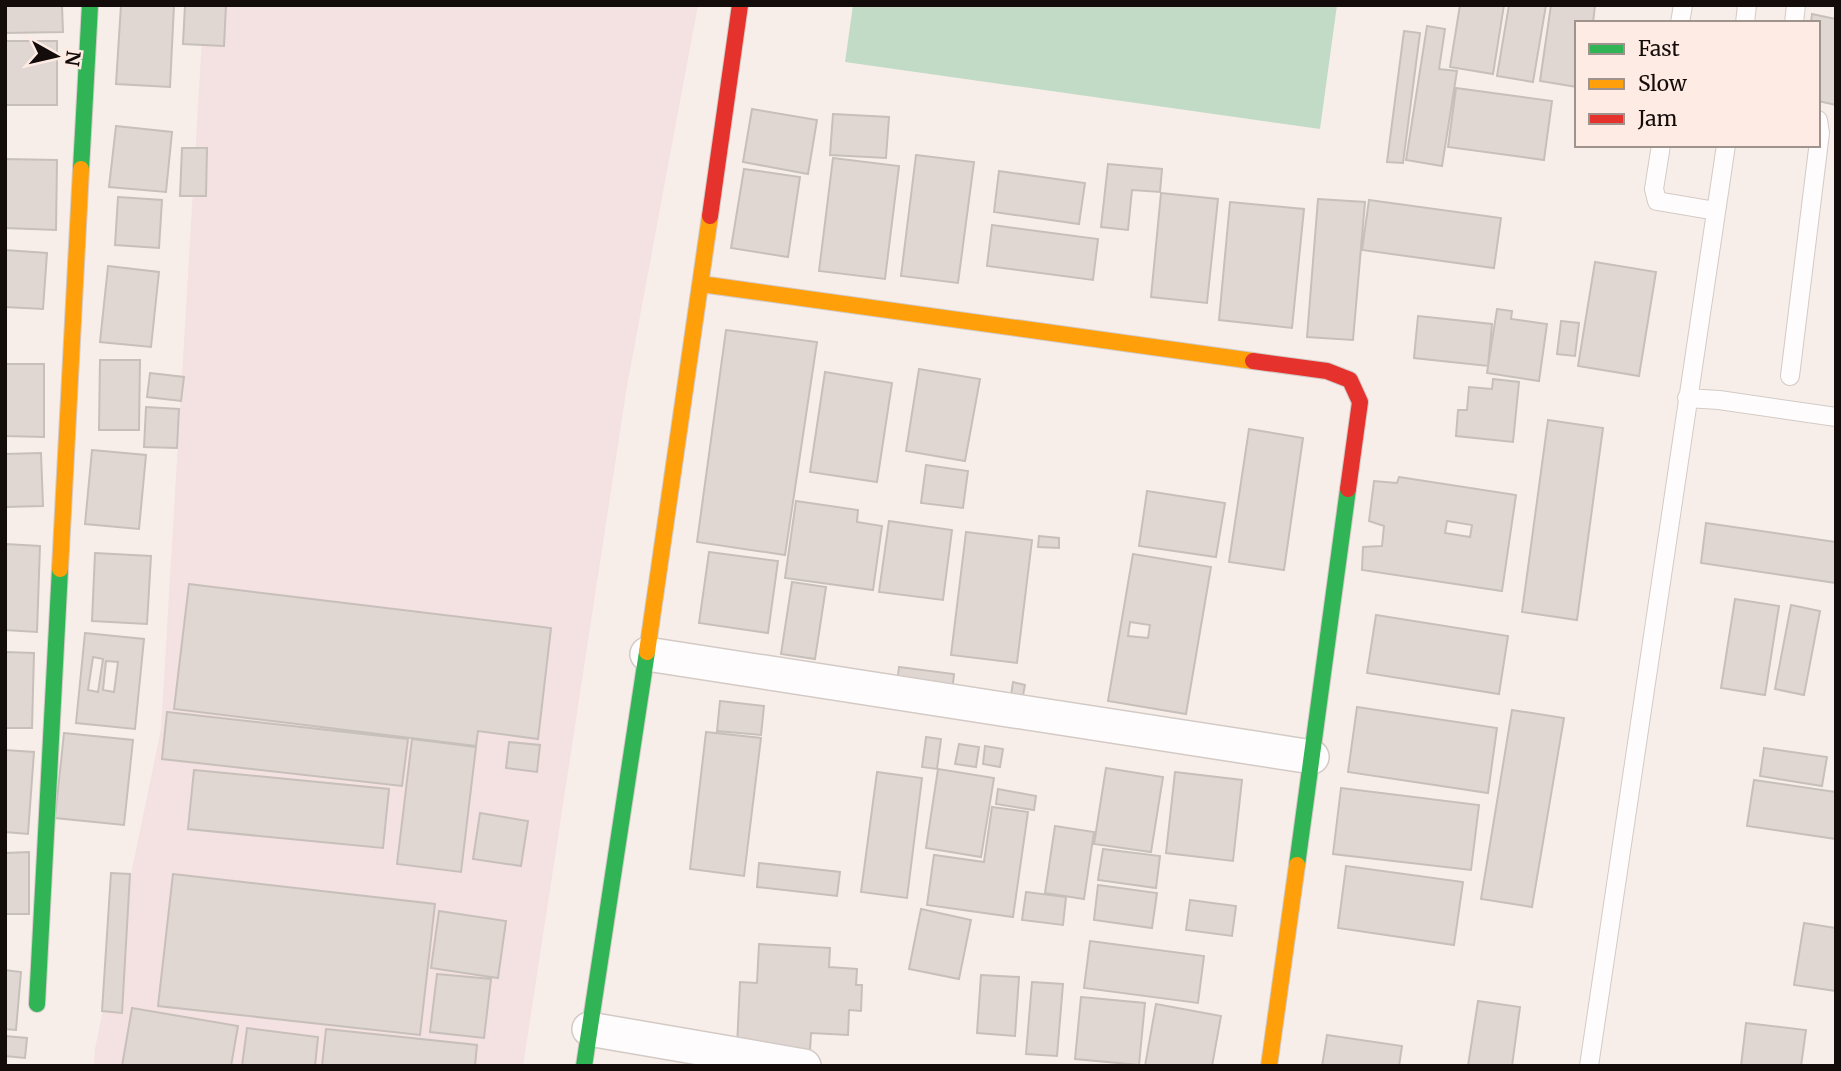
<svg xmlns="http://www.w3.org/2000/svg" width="1841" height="1071" viewBox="0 0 1841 1071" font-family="Merriweather,serif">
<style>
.industrial{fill:#f4e1e1}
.green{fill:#c2dbc7}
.building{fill:#e0d7d2;stroke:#c7bfba;stroke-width:2;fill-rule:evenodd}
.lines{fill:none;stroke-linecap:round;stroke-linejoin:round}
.lane-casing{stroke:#d3cac6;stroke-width:20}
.street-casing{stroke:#d3cac6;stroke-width:36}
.fast-casing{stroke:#d3cac6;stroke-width:18}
.slow-casing{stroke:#d3cac6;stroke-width:18}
.jam-casing{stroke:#d3cac6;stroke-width:18}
.lane{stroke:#fefcfc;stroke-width:18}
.street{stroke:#fefcfc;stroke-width:33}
.fast{stroke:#30b455;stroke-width:16}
.slow{stroke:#ff9f0a;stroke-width:16}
.jam{stroke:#e5322d;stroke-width:16}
</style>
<rect width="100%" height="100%" fill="#f8eee9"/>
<path class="industrial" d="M204,5H698L627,386L523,1066H94L95,1049L161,729Z"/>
<path class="green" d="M853,5H1337L1320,129L845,62Z"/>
<path class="building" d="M5,5H62L63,32L5,33Z
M121,5H174L170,87L116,84Z
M185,5H226L224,46L183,44Z
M1460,5H1504L1493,74L1450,67Z
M1509,5H1546L1533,82L1497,76Z
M1551,5H1595L1593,23H1577V87L1540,81Z
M1812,14L1836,19V105L1818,101V23H1811Z
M1427,26L1445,29L1439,69L1457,71L1442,166L1406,160Z
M1404,31L1420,33L1403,163L1387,162Z
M5,41H57V105H5Z
M1456,88L1552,101L1544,160L1448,147Z
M752,109L817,120L808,174L743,162Z
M833,114L889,117L886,158L830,155Z
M116,126L172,132L166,192L109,187Z
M182,148H207L206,196H180Z
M916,155L974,162L958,283L901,276Z
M833,158L899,166L885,279L819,271Z
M5,159L57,160L56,230L5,228Z
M1108,164L1162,169L1160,192L1132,190L1128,230L1101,227Z
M744,169L800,177L788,257L731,248Z
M999,171L1085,183L1079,224L994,212Z
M1161,193L1218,199L1207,303L1151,297Z
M118,197L162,200L159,248L115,245Z
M1318,199L1365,202L1353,340L1307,337Z
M1369,200L1501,218L1494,268L1362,250Z
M1230,202L1304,209L1292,328L1219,320Z
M992,225L1098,239L1093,280L987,266Z
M5,250L47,253L43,309L5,307Z
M1595,262L1656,272L1639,376L1578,366Z
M108,266L159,272L151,347L100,342Z
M1497,309L1512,311L1511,319L1547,324L1539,381L1487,373Z
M1418,316L1492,324L1488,366L1414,358Z
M1561,321L1579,323L1575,356L1557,354Z
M726,330L817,342L785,555L697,542Z
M100,360H140L139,430H99Z
M5,364H44V437L5,436Z
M919,369L980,379L965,461L906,451Z
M825,372L892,383L877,482L810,472Z
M150,373L184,377L181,401L147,397Z
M1493,379L1519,382L1513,442L1456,436L1458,410H1467L1469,387L1492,389Z
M146,407L179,409L177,448L144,447Z
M1548,420L1603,428L1577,620L1522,612Z
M1249,429L1303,438L1284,570L1229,562Z
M92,450L146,455L139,529L85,524Z
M41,453L43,506L5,507V454Z
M926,465L968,471L963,508L921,503Z
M1399,477L1516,495L1502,591L1362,570L1363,547L1382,546L1384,526L1369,521L1374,481L1397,483ZM1447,521L1472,525L1470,537L1445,533Z
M1147,491L1225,503L1216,557L1139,546Z
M796,501L858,510L857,522L882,526L873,590L785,578Z
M889,521L952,530L943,600L879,592Z
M1706,523L1836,542V583L1701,563Z
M966,532L1032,540L1017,663L951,655Z
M1039,536L1059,538V548L1038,547Z
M5,544L40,546L37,632L5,630Z
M709,552L778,561L768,633L699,623Z
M95,553L151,556L147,624L92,621Z
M1133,554L1211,567L1186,714L1108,701ZM1130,622L1150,625L1148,638L1128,636Z
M792,582L826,587L815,659L781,654Z
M189,584L551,628L538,739L478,731L476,746L174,709Z
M1735,599L1779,606L1765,695L1721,688Z
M1791,605L1820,611L1804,695L1775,689Z
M1376,615L1508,636L1499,694L1367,673Z
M85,633L144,639L135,729L76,723ZM93,657L103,659L98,692L88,690ZM106,661L118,662L114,692L103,690Z
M5,652L34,653L32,728H5Z
M899,667L954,674L952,692L897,684Z
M1013,682L1025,685L1020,711L1009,709Z
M720,701L764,706L761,735L717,731Z
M1357,707L1497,728L1488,793L1348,772Z
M1512,710L1564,718L1532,907L1481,899Z
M167,712L408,739L402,786L162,759Z
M706,732L761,738L744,876L690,869Z
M64,733L133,740L124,825L55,818Z
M926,737L941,739L937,769L922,767Z
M412,739L476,747L461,872L397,864Z
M509,742L540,745L537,772L506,768Z
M959,744L979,747L976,767L955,764Z
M985,746L1003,749L1000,767L983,764Z
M1764,748L1827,757L1822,786L1760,776Z
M5,750L34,752L28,834L5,832Z
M1106,768L1163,777L1151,852L1094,844Z
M938,769L994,778L981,857L926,848Z
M194,770L389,789L383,848L188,829Z
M877,772L922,778L907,898L861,892Z
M1175,772L1242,780L1233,861L1166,853Z
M1754,780L1836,792V839L1747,826Z
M1341,788L1479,805L1471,870L1333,854Z
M998,789L1036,796L1034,810L996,804Z
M992,807L1028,812L1013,917L927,905L934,855L984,862Z
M480,813L528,821L521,866L473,859Z
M1055,826L1094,832L1084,899L1045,893Z
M1103,849L1160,856L1156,888L1098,880Z
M29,852V914H5V853Z
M759,863L840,872L837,896L757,887Z
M1346,866L1463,882L1454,945L1338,928Z
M111,873L130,874L122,1013L102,1011Z
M173,874L435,904L420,1035L158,1006Z
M1098,885L1157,893L1152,928L1094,920Z
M1026,892L1066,897L1063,925L1022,920Z
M1190,900L1236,906L1232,936L1186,930Z
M921,909L971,920L959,979L909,969Z
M439,911L506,921L498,978L431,968Z
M1804,923L1836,928V991L1794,985Z
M1090,941L1204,956L1198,1003L1084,988Z
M759,944L830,948L829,967L857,969L856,985H862L861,1011L849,1010L848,1035L811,1033L810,1051L737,1047L740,982L757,983Z
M5,970L21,972L16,1030L5,1029Z
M437,974L491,979L484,1038L430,1032Z
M981,975L1019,977L1015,1036L977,1033Z
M1032,982L1063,984L1057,1056L1026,1054Z
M1081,997L1145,1003L1139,1065L1075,1059Z
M1478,1001L1520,1007L1512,1066H1468Z
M1156,1004L1221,1016L1212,1066H1145Z
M132,1008L238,1026L231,1066H122Z
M1746,1023L1806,1030L1801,1066H1741Z
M247,1028L318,1037L315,1066H242Z
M326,1029L477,1045L475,1066H322Z
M1327,1035L1402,1046L1399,1066H1322Z
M5,1036L27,1038L25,1058L5,1056Z"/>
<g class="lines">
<g class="lane-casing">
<path id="lane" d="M1680,23L1683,5
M1745,23L1747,5
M1794,23L1796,5
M1661,145L1654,189L1657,201L1716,211
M1790,376L1820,133L1818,120
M1687,398L1719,400L1836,417
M1589,1066L1726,145"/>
</g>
<g class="street-casing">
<path id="street" d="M647,654L1312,757
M589,1029L804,1066"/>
</g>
<g class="fast-casing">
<path id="fast" d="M81,169L90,5
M1297,865L1348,489
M37,1004L60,569
M584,1066L647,652"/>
</g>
<g class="slow-casing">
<path id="slow" d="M701,284L1253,361
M60,569L81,169
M647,652L710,216
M1269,1066L1297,865"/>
</g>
<g class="jam-casing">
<path id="jam" d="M710,216L740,5
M1253,361L1327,371L1350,380L1360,402L1348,489"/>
</g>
<use href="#lane" class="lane"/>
<use href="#street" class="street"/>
<use href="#fast" class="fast"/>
<use href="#slow" class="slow"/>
<use href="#jam" class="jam"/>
</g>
<rect width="1841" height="1071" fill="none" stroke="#140c0a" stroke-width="14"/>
<rect x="1575" y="21" width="245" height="126" fill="#feebe3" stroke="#a0928c" stroke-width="2"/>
<rect x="1589" y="44" width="35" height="10" fill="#30b455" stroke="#a0928c" stroke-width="2"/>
<text x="1638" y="56" font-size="21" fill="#140c0a">Fast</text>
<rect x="1589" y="79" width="35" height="10" fill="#ff9f0a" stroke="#a0928c" stroke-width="2"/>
<text x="1638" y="91" font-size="21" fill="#140c0a">Slow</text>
<rect x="1589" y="114" width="35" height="10" fill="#e5322d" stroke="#a0928c" stroke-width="2"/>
<text x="1638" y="126" font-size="21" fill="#140c0a">Jam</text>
<g transform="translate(56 56) rotate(98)" stroke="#feebe3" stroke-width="5" paint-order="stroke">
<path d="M0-5L12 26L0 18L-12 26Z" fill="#140c0a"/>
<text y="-10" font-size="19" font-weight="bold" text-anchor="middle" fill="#140c0a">N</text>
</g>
</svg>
